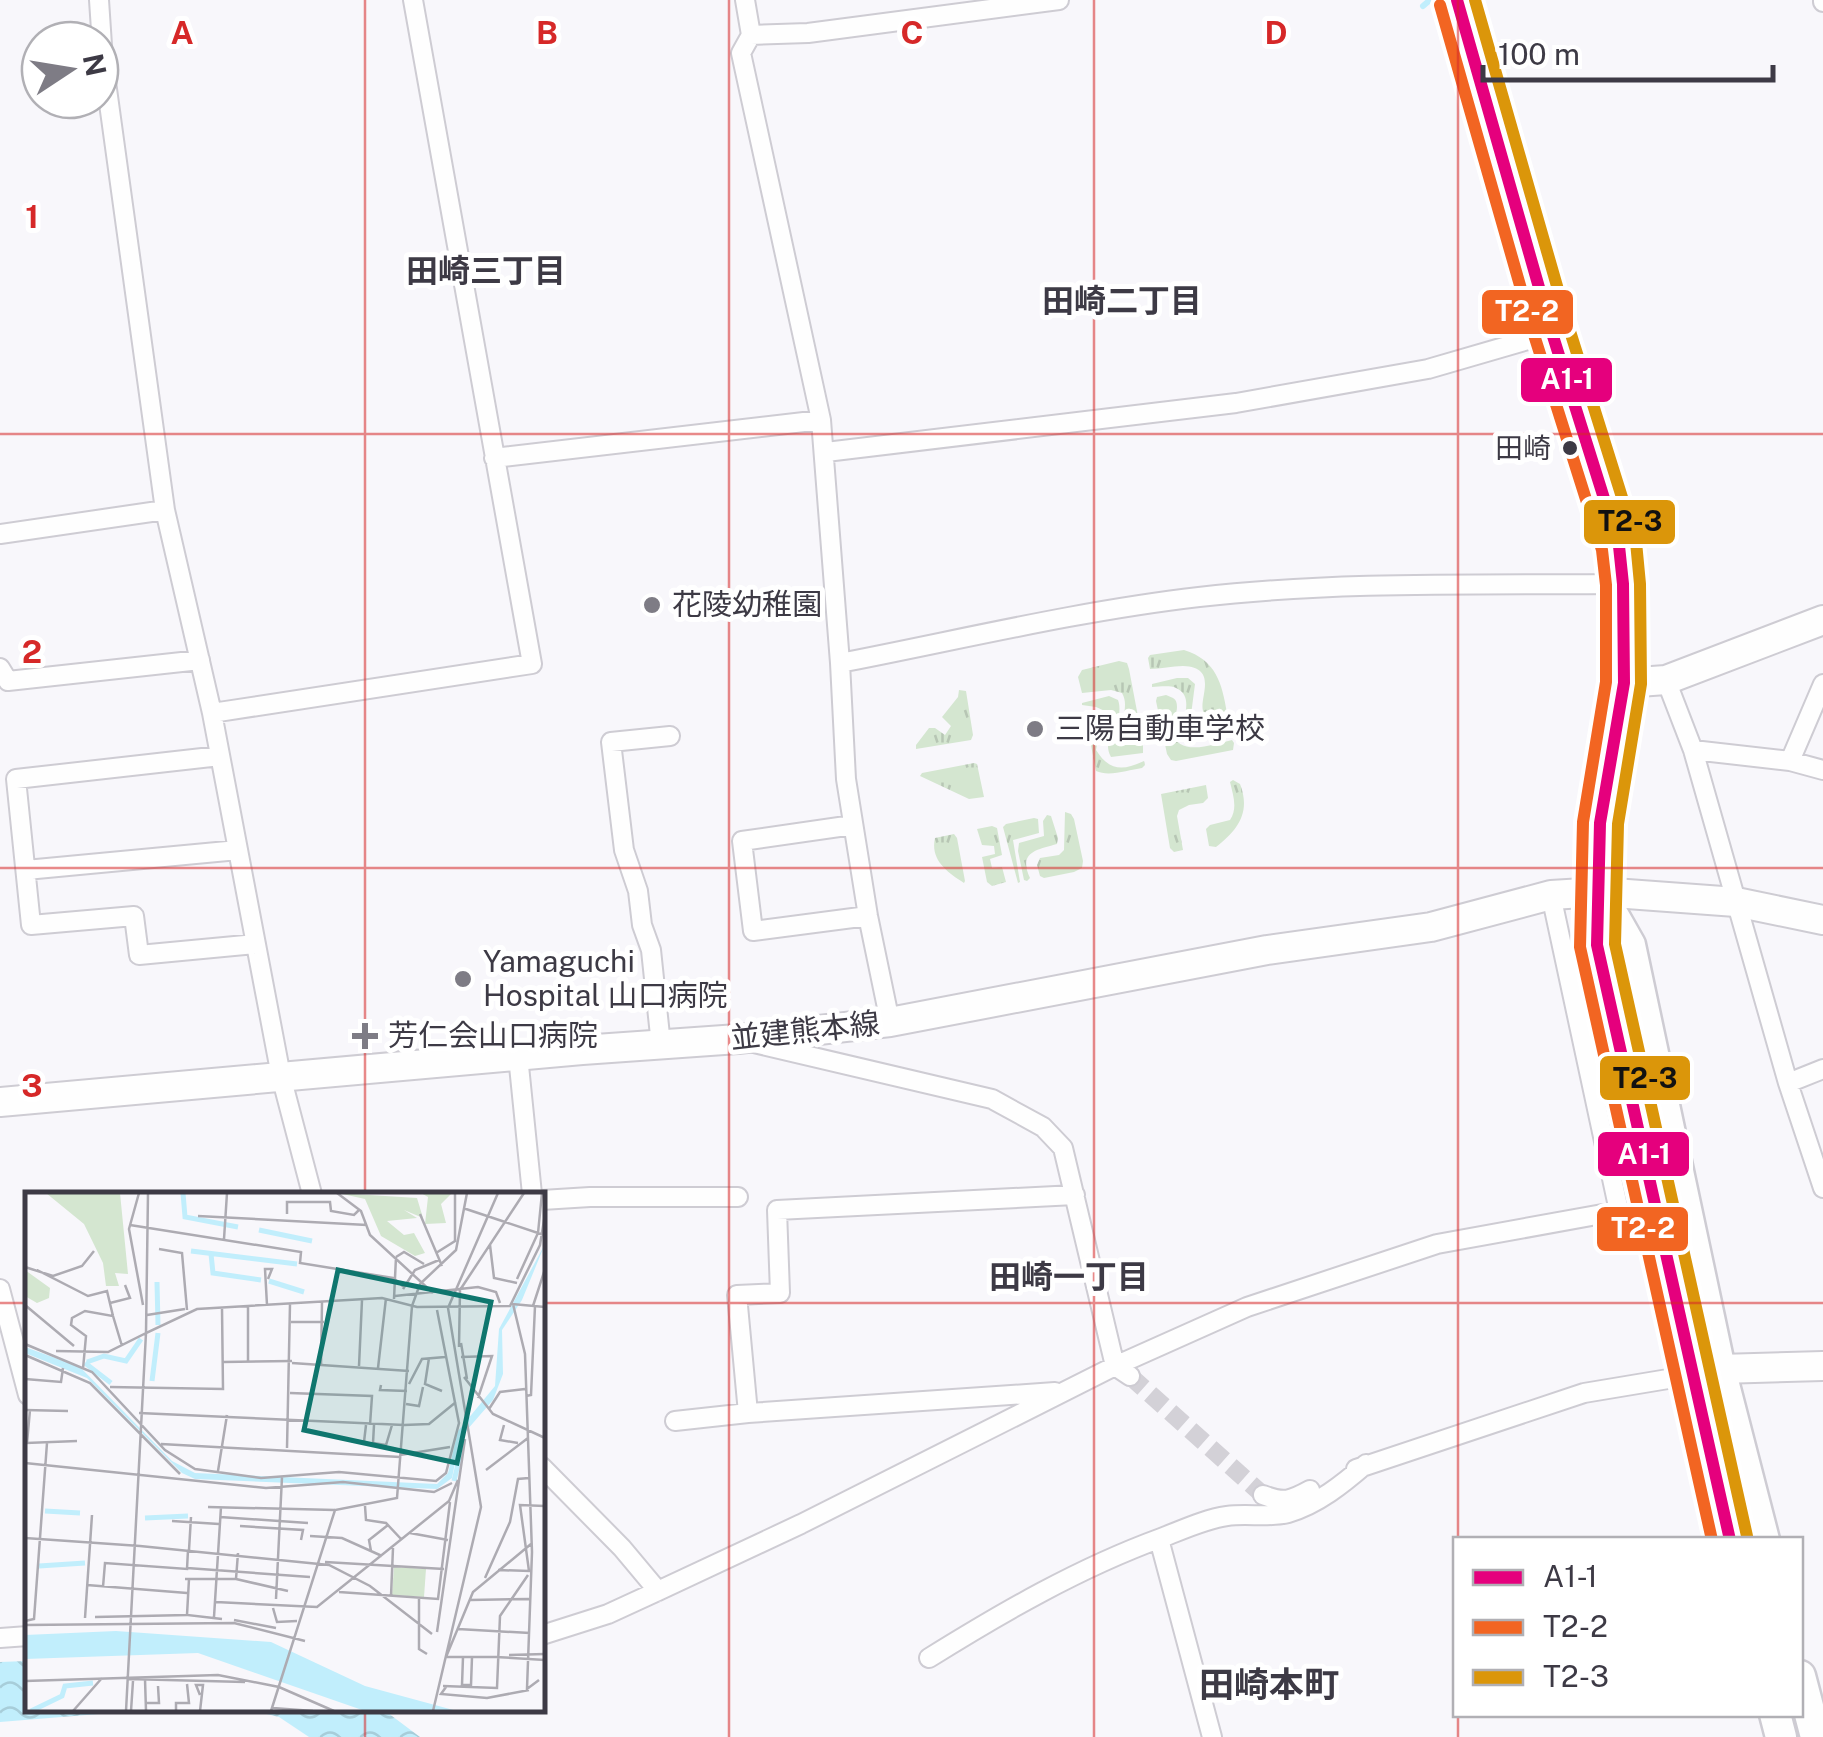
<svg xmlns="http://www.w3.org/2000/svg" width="1823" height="1737" viewBox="0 0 1823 1737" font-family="'Public Sans','Noto Sans JP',sans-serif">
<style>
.grass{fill:url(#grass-tufts)}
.water{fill:url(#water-waves)}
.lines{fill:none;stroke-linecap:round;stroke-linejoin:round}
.stream{stroke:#c1eefc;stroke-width:6}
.street-tunnel{stroke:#d3d1d7;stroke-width:18;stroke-dasharray:18 9;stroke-linecap:butt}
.street-casing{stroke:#ceccd3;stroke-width:22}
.secondary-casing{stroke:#ceccd3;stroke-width:32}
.primary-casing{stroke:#ceccd3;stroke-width:35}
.street{stroke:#fefefe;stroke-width:18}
.secondary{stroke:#fefefe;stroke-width:28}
.primary{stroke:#fefefe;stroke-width:30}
.bus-1-casing{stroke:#fff;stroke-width:20}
.bus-2-casing{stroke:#fff;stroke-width:20}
.bus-3-casing{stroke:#fff;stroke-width:20}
.bus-1{stroke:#e5007d;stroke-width:12}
.bus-2{stroke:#f26522;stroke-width:12}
.bus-3{stroke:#db960a;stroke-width:12}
.grid{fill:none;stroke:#d62828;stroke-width:2.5;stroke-opacity:0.55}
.bus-dot{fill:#3d3a45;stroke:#fff;stroke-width:4}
.poi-dot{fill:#7e7c85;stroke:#fff;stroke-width:4}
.labels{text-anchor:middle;stroke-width:10;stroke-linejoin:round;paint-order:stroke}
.bus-label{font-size:28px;fill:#3d3a45;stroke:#fff;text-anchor:end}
.poi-label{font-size:30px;fill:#3d3a45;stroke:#fff;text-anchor:start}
.street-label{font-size:30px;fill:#3d3a45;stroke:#fff}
.neighbourhood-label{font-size:32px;font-weight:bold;fill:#3d3a45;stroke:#fff}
.quarter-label{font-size:35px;font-weight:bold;fill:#3d3a45;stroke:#fff}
.inset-river{fill:none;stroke:#c1eefc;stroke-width:5}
.inset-road{fill:none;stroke:#adabb2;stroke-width:2.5}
.view{fill:#0f766e;fill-opacity:0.15;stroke:#0f766e;stroke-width:5}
.inset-edge{fill:none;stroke:#3d3a45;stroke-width:5}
.grid-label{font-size:32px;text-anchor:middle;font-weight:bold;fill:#d62828;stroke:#fff;stroke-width:10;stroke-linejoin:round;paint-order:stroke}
.line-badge{stroke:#fff;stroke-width:4}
.badge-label{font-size:28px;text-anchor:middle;font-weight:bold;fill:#fff}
.pale-badge-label{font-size:28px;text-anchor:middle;font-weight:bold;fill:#111}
</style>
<defs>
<pattern id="grass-tufts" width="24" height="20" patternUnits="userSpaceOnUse" patternTransform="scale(2.5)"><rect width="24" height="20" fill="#d4e6d0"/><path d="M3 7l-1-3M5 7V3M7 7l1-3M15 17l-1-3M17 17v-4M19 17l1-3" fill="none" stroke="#b7c6b4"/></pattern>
<pattern id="water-waves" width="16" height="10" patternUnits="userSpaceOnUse" patternTransform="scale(2.5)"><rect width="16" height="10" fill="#c1eefc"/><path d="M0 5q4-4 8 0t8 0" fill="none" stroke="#a7cdd9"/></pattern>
</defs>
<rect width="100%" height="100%" fill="#f8f7fb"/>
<path class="grass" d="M1184,650C1216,660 1222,683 1227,713L1207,718C1206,716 1203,714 1203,711C1199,698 1219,667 1183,666C1172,666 1161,669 1150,669L1148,658L1150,655Z
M1119,661L1127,663L1129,669L1140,727L1138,730L1125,728C1121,716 1129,705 1122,693L1111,690L1082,693L1078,677L1082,670Z
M1177,678H1188L1195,684L1191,715L1200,727L1214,729L1229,727L1230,732C1220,733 1199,740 1190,737C1172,730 1200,699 1176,688C1169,685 1159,687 1152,687V684Z
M959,690L966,691L973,735L971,740L916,749V745L929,728H935L945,735L951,726L942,717L958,697Z
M1166,695C1173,698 1177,698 1177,707C1177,715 1171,722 1173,732C1177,758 1215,744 1232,740L1234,743L1233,750L1176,761L1171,760L1167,754L1156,701L1157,697Z
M1109,696L1118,700C1125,718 1103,741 1141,736L1143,739V753L1111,757C1103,743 1114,732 1107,712L1096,707L1082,705V703Z
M1092,716L1098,717L1101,726L1096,750C1109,771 1123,771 1144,761L1145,765L1142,768C1128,770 1109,777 1096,771L1086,720Z
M974,763L977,764L984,797L969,799L920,776L922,773Z
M1233,780L1240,784C1251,812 1238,830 1216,847L1209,846L1206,829L1210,825L1230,820C1238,808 1233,795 1230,782Z
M1206,785L1208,798L1203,803L1189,805L1179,810L1177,816L1183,850L1174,852L1170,848L1161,794Z
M1065,812L1071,814L1074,819L1083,861L1082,868L1074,872L1044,878L1040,876L1037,865L1040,858L1059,855L1064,850Z
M1047,815L1051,816L1058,838L1057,844C1036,850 1018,852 1030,878L1027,881L1024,880L1018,851L1019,843L1044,836L1043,821Z
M1034,818L1038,819L1039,833L1013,840L1020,882L1018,883L1003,827L1006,824Z
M992,826L997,828L1002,855L990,859L992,868L1002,867L1006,882L992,886L987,882L982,857L995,854L994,846L982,845L977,829Z
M954,834L957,838L965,881L964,883C947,872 930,860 935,838Z"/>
<path class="water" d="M27,1661L28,1710H148L0,1722V1662Z
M250,1710H384L420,1737H309L279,1717Z"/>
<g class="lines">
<path class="stream" d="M1423,6L1430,0"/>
<path class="street-tunnel" d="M1130,1376L1263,1495"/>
<g class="street-casing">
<path id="street" d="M99,0L103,60L165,510L212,713L281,1076L312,1194
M745,0L751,35L741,53L821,420L840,663L846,779L868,916L890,1022
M1823,0V2
M751,35L808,33L1059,0
M826,452L1236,403L1428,369L1552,333
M494,458L821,420
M0,534L165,510
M840,663C959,640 1078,611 1199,597C1339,581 1482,585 1623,584
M0,668L8,681L200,660
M1666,680L1693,750L1788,1083L1823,1188
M212,713L532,664L413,0
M1693,750L1790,761L1823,770
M220,756L16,779L31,925L134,916L139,955L256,944
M1790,761L1823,684
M853,825L742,841L753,931L868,916
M26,870L238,850
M754,1043L992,1099L1043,1127L1063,1148L1115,1366L1130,1376
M661,1045L651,950L642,925L638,891L624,850L611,742L670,736
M518,1056L532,1194
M1788,1083L1823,1069
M542,1200L590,1197H738
M0,1289L28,1395
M748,1413L737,1295L780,1293L777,1210L1075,1195
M675,1421L748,1413L1055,1392
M542,1467L622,1548L658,1591
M1356,1469L1584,1393L1692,1375
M1263,1495C1284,1503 1290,1501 1310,1490
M1159,1539L1212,1737
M542,1635L608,1614L658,1591L801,1524L1115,1366L1247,1307L1437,1244L1619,1211L1551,895
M0,1638L28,1636
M929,1658C1003,1612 1079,1568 1161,1538C1182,1530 1205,1519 1227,1516C1247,1513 1269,1518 1288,1513C1317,1505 1344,1483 1366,1464"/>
</g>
<g class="secondary-casing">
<path id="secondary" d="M1624,683L1666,680L1823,620
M0,1102L582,1050L738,1039L890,1022L1267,950L1431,927L1551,895L1600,892L1736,902L1823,920
M1698,1374L1720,1369L1823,1366"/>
</g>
<g class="primary-casing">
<path id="primary" d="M1457,0L1552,333L1619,546L1623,584L1624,683L1600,823V892L1597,945L1730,1540
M1600,892L1630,945L1720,1369L1764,1540
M1800,1676L1816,1737
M1775,1714L1781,1737"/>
</g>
<use href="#street" class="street"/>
<use href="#secondary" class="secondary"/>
<use href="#primary" class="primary"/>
<g class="bus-1-casing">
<path id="bus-1" d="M1457,0L1552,333L1619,546L1623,584L1624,683L1600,823L1597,945L1730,1540"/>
</g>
<g class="bus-2-casing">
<path id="bus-2" d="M1440,5L1535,338L1602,550L1606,585V682L1583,822L1580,947L1712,1540"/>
</g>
<g class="bus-3-casing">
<path id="bus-3" d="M1475,0L1569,328L1636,542L1640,584L1641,684L1618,824L1615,944L1747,1536"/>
</g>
<use href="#bus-1" class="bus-1"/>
<use href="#bus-2" class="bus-2"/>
<use href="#bus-3" class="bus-3"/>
</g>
<path class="grid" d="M365,0V1194M729,0V1737M1094,0V1737M1458,0V1540M0,434H1823M0,868H1823M0,1303H28M542,1303H1823M365,1710V1737M1458,1714V1737"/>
<circle class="bus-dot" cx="1570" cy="448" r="9"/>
<g class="poi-dot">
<circle cx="652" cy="605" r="10"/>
<circle cx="1035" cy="729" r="10"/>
<circle cx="463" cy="979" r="10"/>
<path d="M360 1021h10v10h10v10h-10v10h-10v-10h-10v-10h10z"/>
</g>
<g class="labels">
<g class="bus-label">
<text x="1551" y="458">田崎</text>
</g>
<g class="poi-label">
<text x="672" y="615">花陵幼稚園</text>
<text x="1055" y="739">三陽自動車学校</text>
<text x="483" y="972">Yamaguchi<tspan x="483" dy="34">Hospital 山口病院</tspan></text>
<text x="388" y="1046">芳仁会山口病院</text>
</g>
<g class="street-label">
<text transform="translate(805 1031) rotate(-6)" y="10">並建熊本線</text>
</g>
<g class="neighbourhood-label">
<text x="486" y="282">田崎三丁目</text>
<text x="1122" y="312">田崎二丁目</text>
<text x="1069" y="1288">田崎一丁目</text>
</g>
<g class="quarter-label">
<text x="1269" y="1697">田崎本町</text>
</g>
</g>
<g transform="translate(25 1192)">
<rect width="520" height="520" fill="#f8f7fb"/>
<path d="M369,375L401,377L399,405L367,403Z" fill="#d4e6d0"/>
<path d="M21,1H95L103,82L90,81L94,94H81L78,71L59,32ZM313,1L392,6L398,26L379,18L392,26L362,29L379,43L389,41L400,61L390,64L356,44L340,7ZM396,1H427L416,12L421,31L400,32L403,5ZM0,78L25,96L24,106L12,111L0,104Z" fill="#d4e6d0"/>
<path d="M520,52L497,108L477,138L478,182L468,208L435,246L427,286L412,297L170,287L157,281L62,186L0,161V155L55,175L147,269L170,281L412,292L423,281L433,239L470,194L474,137ZM91,439L246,450L340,494L432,519H340L173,461L0,467V443Z" fill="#c1eefc"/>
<path class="inset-river" d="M158,1L160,25L213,35M234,38L287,49M166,59L272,72M186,62L188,81L236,88M244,89L279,100M132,90L133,133M62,170L79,164L101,169L116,147M60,171L86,191M127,189L133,141M429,289L439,247M20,319L55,321M120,326L163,324M14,374L60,371M6,519L37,504L40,494L68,491"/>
<path class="inset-road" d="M114,1L104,37L118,113M312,1L336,19L345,43L408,101M438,16L519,43M262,22V10H305L306,19L329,23L334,18M395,22L417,74M173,24L342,33M105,33L276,60L275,71L368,86L379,95M199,47L202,1M465,53L469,86L492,91M134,57L157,61L162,118M411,61L430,49V1M371,65L379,60L399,72M0,75L28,84L57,74L69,59M12,78L63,104L82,99L88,124M492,87L513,41L517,1M378,97L390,78L414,68M370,104L453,95L471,100L475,111M369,107L371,65M85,111L105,106L100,93M487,112L520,115M488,112L500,162L507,360L502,497L514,488M0,113L49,154M242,113L240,77H247L243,87M223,114V170M387,114L395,92L431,58L442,1M508,114L520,77M122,123L160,117M266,130H299M436,151L442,187M0,152L67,180L140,258L170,277L236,286L314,280L411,289L421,281L434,231L412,118M434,155L435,98L499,1M31,159L83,160L121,141L123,1M0,163L65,191L155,282M436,165L467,164L453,206M404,166L400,192L417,199M198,170L267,169M267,171L384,179M296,173L297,110M334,174L337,108M353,176L361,106M58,177L61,144L46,133L47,126L60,119L88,124L97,154M439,185L468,222L520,246M0,187L36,190L38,176M384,192L397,167L420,165M356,193L355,198L382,199M85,195L198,197L197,116M265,201L347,204L345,233M501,204L506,203L510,114M381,212L394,214L398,195M464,217L475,200L500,197M0,218L43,219M5,218L2,251L52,249M114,221L379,233L404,232L431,210M349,233L348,251L361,253L367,233M479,233L475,248L493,251M326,249L339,250L341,233M136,252L375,265M262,256L265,112M375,263L425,255M0,271L241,296L318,290L409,300L427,291M461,278L503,246M193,279L202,223M340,314L341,328L361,331L377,348M183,315L310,318M195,325L283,331M147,329L194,332M215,334L278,338L276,348M385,341L423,348M285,344L317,346L357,364M0,346L115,354M115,354L304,373L345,394L407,442M164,358L166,325M346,359L344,348L363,333M213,361L211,387L263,399M300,370L419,377M162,376L285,385M473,378L504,379L495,313L520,314M460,386L485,330L493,287L504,286M160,387H211M164,387L162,423L197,427M62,393L162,401M78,395L80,371L162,377L163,358M314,400L413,407L425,310M366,404L368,356M394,405V457L402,462M251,407L257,285M445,408L504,407M191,410L292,415L424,309L433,288M248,416L252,430L272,429M70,425L162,423M189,425L196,315M60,426L67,323M209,428L251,436M0,429L9,427L22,251M0,433L209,431L280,449M433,437L505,441M412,440L440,247M484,463L520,462M438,465L437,493H446L447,465M471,465L520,468M473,465H421L448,400L506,352M103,487L220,490M120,487L121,519M0,489L193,483L254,495L309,519M418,494L472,496L475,424L503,383M421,495L416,502L462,506L504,498M121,511H134L133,494M248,516L288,519M48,519L77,486M101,519L121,141L172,117L357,106L392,115L485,114L515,53L520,22M106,519L108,489M151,519V511H164L162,492M175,519L178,493H171L175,503M246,519L310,318L372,306L387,114M408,519L456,315L423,116L473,1"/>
<path class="view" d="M313,78L466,110L432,271L279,238Z"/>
<rect width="520" height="520" class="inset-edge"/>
</g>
<g class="grid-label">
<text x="182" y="44">A</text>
<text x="547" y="44">B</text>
<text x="912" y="44">C</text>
<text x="1276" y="44">D</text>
<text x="32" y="228">1</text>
<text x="32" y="663">2</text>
<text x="32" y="1097">3</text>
</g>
<g class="line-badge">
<rect x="1480" y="288" width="95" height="48" rx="10" fill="#f26522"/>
<rect x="1519" y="356" width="95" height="48" rx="10" fill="#e5007d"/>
<rect x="1582" y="498" width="95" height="48" rx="10" fill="#db960a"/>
<rect x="1598" y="1054" width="94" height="48" rx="10" fill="#db960a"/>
<rect x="1596" y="1130" width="95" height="48" rx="10" fill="#e5007d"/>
<rect x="1595" y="1205" width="95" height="48" rx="10" fill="#f26522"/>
</g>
<g class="badge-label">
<text x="1527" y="321">T2-2</text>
<text x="1567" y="389">A1-1</text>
<text x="1644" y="1164">A1-1</text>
<text x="1643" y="1238">T2-2</text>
</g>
<g class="pale-badge-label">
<text x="1630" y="531">T2-3</text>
<text x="1645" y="1088">T2-3</text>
</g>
<rect x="1453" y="1537" width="350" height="180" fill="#ffffff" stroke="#b1b0b5" stroke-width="2.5"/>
<rect x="1473" y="1570" width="50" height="15" fill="#e5007d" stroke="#b1b0b5" stroke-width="2.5"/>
<text x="1543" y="1587" font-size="30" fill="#3d3a45">A1-1</text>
<rect x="1473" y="1620" width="50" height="15" fill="#f26522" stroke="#b1b0b5" stroke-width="2.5"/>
<text x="1543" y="1637" font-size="30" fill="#3d3a45">T2-2</text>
<rect x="1473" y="1670" width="50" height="15" fill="#db960a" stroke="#b1b0b5" stroke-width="2.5"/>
<text x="1543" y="1687" font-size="30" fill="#3d3a45">T2-3</text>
<g transform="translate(70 70) rotate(78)"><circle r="48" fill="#ffffff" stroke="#b1b0b5" stroke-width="2.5"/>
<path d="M0-8L18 38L0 25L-18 38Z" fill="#7e7c85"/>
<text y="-15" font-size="28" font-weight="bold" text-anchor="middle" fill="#3d3a45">N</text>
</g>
<path d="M1483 65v15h290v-15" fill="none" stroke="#3d3a45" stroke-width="5"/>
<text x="1498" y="65" font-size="30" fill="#3d3a45" stroke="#ffffff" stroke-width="8" paint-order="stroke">100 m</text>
</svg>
